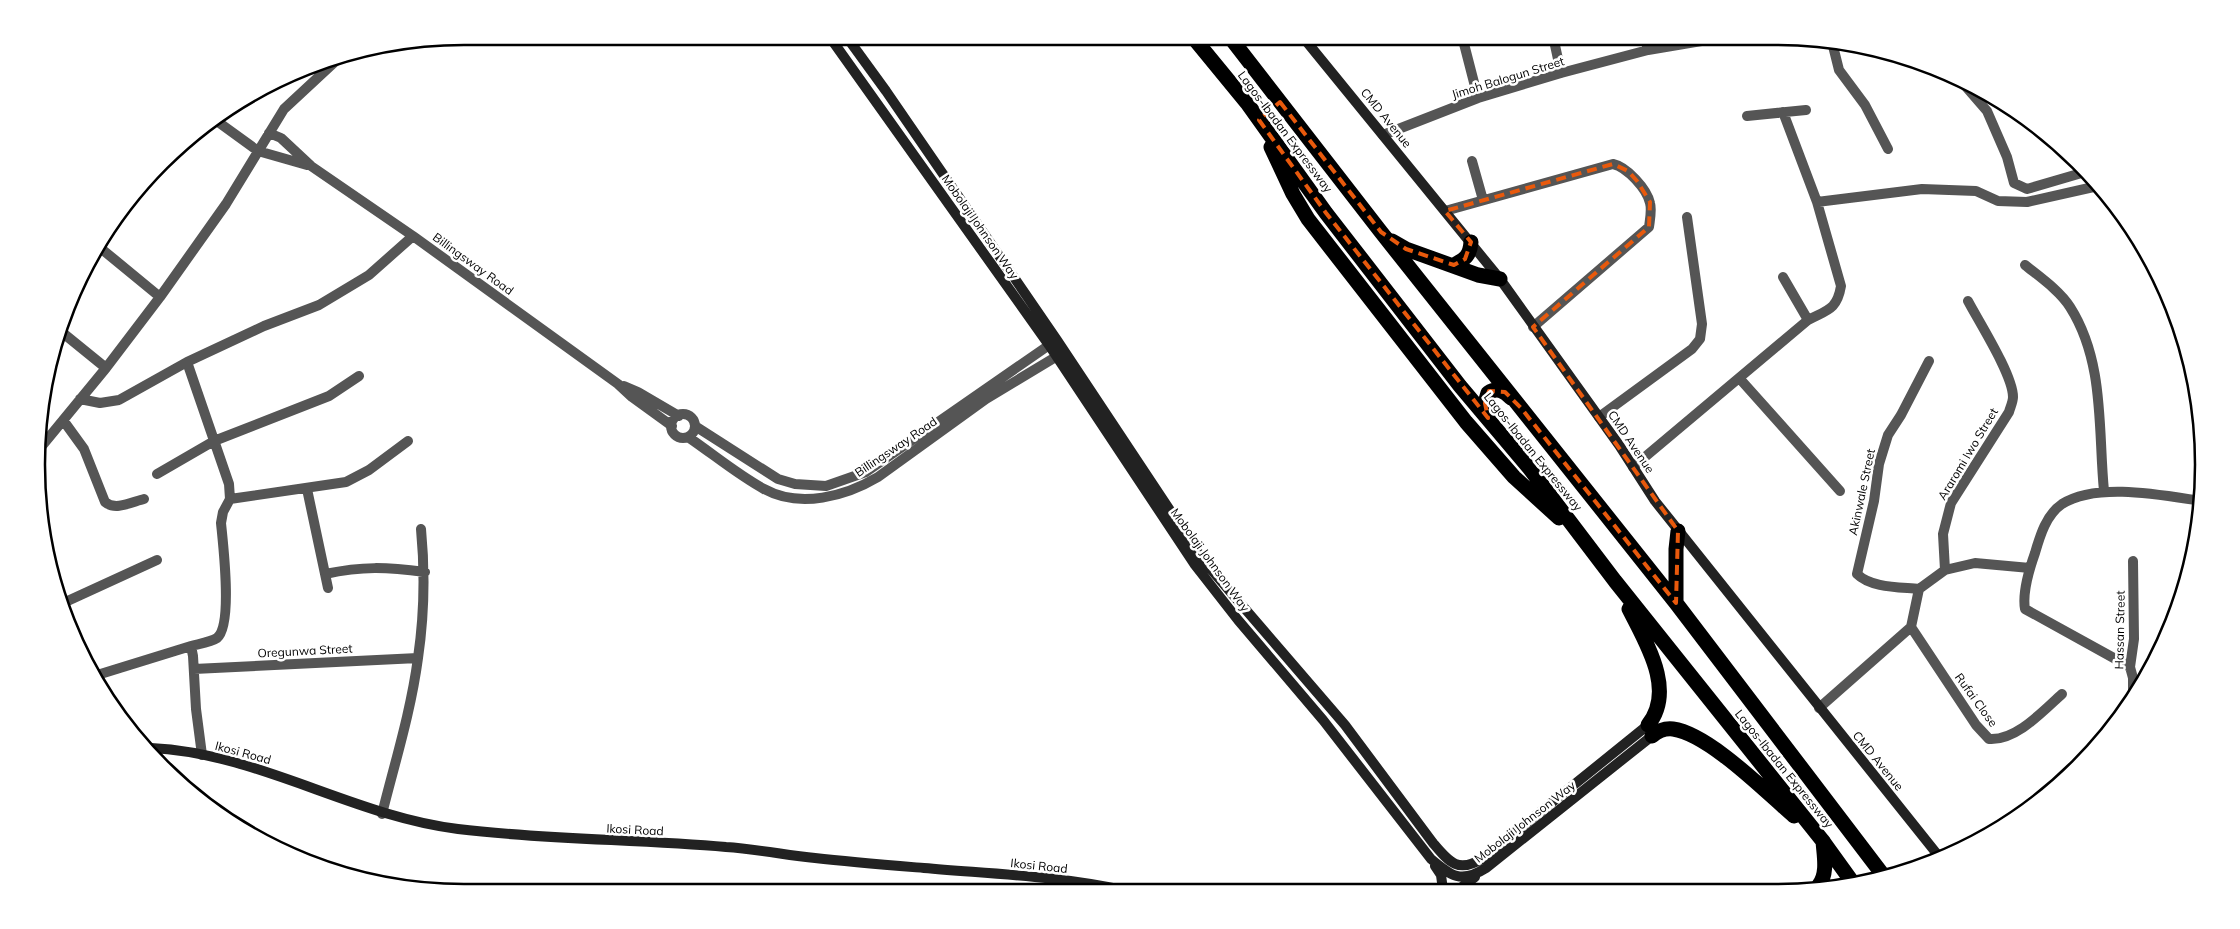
<svg xmlns="http://www.w3.org/2000/svg" width="2240" height="929" viewBox="0 0 2240 929" font-family="Mulish,sans-serif">
<style>
.lines{fill:none;stroke-linecap:round;stroke-linejoin:round}
.street{stroke:#555;stroke-width:10}
.secondary{stroke:#222;stroke-width:10}
.highway{stroke:#000;stroke-width:15}
.marked{fill:none;stroke:#e8590c;stroke-width:4;stroke-dasharray:10 6;stroke-linejoin:round}
.labels{text-anchor:middle;stroke-width:5;stroke-linejoin:round;paint-order:stroke}
.street-label{font-size:12px;fill:#000;stroke:#fff}
.rim{fill:none;stroke:#000;stroke-width:2.5}
</style>
<rect width="100%" height="100%" fill="#fff"/>
<g class="lines">
<path class="street" d="M1462,36L1478,98
M1553,36L1561,73
M1644,36L1648,50
M1833,46L1839,70L1865,105L1888,149
M1961,81L1987,111L2007,157L2014,183L2027,189L2085,172
M1747,116L1806,110
M214,119L258,151L307,165
M269,133L281,138L311,166L413,236L618,384L632,397L672,426
M1383,135L1478,98L1561,73L1648,50L1731,36
M1472,161L1483,200
M1817,202L1922,189L1976,191L1998,201L2027,202L2098,186
M1445,211L1613,164C1627,167 1647,189 1650,203C1652,210 1650,219 1649,227L1533,327
M98,246L160,297
M2025,265C2040,277 2060,291 2070,307C2105,362 2098,430 2104,491
M1783,277L1808,320
M58,329L106,368
M187,362L229,484L230,499L223,512L221,523C223,544 233,625 217,638C211,642 198,644 191,646L193,656L196,709L202,755
M1740,379L1840,491
M624,386L638,392L679,416
M80,399L100,403L119,400L187,362L264,326L319,305L369,275L413,236
M671 426a12 12 0 1 1 24 0a12 12 0 1 1-24 0Z
M1599,417L1692,349L1700,339L1702,324L1687,217
M63,420L84,449L105,502C115,511 132,502 144,499
M695,426L778,479L795,484L826,486L866,472L1055,341
M688,437C713,454 738,475 764,489C800,509 846,496 878,477L986,399L1064,352
M41,447L106,368L160,297L226,204L284,109L340,57
M1633,467L1808,320C1827,310 1837,310 1841,286L1817,202L1783,112
M157,474L214,441L329,396L359,376
M307,489L328,588
M230,499L346,482L369,470L408,441
M1945,570L1943,534L1951,503L2009,412C2010,408 2013,402 2013,397C2013,375 1979,322 1968,301
M325,574C363,566 386,567 425,572
M1919,589C1900,587 1871,588 1857,574L1874,501L1879,464L1888,435L1901,415L1929,361
M61,604L157,560
M1911,627L1976,725L1989,739C2016,741 2043,711 2062,694
M1911,627L1919,589L1945,570L1975,563L2030,568
M2130,667L2025,609C2022,592 2029,570 2035,553C2040,536 2046,515 2062,504C2097,482 2161,495 2201,501
M194,669L418,658
M94,676L191,646
M2133,700V678L2130,667L2134,639L2133,561
M1819,708L1911,627
M382,814C395,762 411,711 418,658C424,617 425,571 421,529"/>
<path class="secondary" d="M829,36L1049,345L1195,565L1238,620L1323,720L1431,859C1451,876 1461,884 1486,868L1652,736
M846,36L886,91L1057,340L1203,560L1345,725L1433,843C1449,862 1458,874 1483,858L1648,725
M1302,36L1500,279L1619,445L1655,501L1941,859
M151,748C259,753 352,816 458,829C547,840 637,839 726,847C756,849 786,855 815,858C851,862 888,865 924,868C992,874 1061,876 1127,891
M1435,866L1441,875L1443,890
M1458,890L1475,877"/>
<path class="highway" d="M1192,36L1247,103L1326,213L1460,386L1530,469L1615,581L1822,840L1853,883
M1229,36L1381,232L1676,603L1883,875
M1271,147L1293,194L1308,219L1466,422L1514,477L1559,518
M1392,241L1406,249L1478,275L1500,279
M1454,265C1465,259 1470,256 1471,242
M1488,417L1485,403L1488,393C1497,387 1504,391 1511,398
M1676,603V549L1678,531
M1629,609C1646,643 1676,690 1648,725
M1652,736C1658,731 1665,728 1673,729C1709,734 1766,792 1794,816
M1819,885C1828,873 1824,856 1823,841"/>
</g>
<path class="marked" d="M1280,102L1381,232L1406,249L1454,265L1465,259L1471,242L1445,211L1613,164L1628,171L1637,181L1650,202L1649,227L1533,327L1678,531L1676,603L1521,408L1505,392L1489,391L1485,403L1488,418L1326,213L1259,120Z"/>
<g class="labels">
<g class="street-label">
<text transform="translate(1508 78) rotate(-17)" y="4">Jimoh Balogun Street</text>
<text transform="translate(1386 118) rotate(51)" y="4">CMD Avenue</text>
<text transform="translate(1285 132) rotate(53)" y="4">Lagos-Ibadan Expressway</text>
<text transform="translate(980 227) rotate(55)" y="4">Mobolaji Johnson Way</text>
<text transform="translate(473 264) rotate(36)" y="4">Billingsway Road</text>
<text transform="translate(1631 442) rotate(56)" y="4">CMD Avenue</text>
<text transform="translate(896 447) rotate(-34)" y="4">Billingsway Road</text>
<text transform="translate(1533 452) rotate(51)" y="4">Lagos-Ibadan Expressway</text>
<text transform="translate(1968 454) rotate(-59)" y="4">Araromi Iwo Street</text>
<text transform="translate(1862 492) rotate(-78)" y="4">Akinwale Street</text>
<text transform="translate(1210 560) rotate(54)" y="4">Mobolaji Johnson Way</text>
<text transform="translate(2120 630) rotate(-89)" y="4">Hassan Street</text>
<text transform="translate(305 651) rotate(-3)" y="4">Oregunwa Street</text>
<text transform="translate(1976 700) rotate(54)" y="4">Rufai Close</text>
<text transform="translate(243 753) rotate(15)" y="4">Ikosi Road</text>
<text transform="translate(1878 761) rotate(51)" y="4">CMD Avenue</text>
<text transform="translate(1784 769) rotate(51)" y="4">Lagos-Ibadan Expressway</text>
<text transform="translate(1525 822) rotate(-38)" y="4">Mobolaji Johnson Way</text>
<text transform="translate(635 830) rotate(3)" y="4">Ikosi Road</text>
<text transform="translate(1039 866) rotate(6)" y="4">Ikosi Road</text>
</g>
</g>
<path d="M0 0H2240V929H0ZM464 45H1776A419 419 0 0 1 2195 464V465A419 419 0 0 1 1776 884H464A419 419 0 0 1 45 465V464A419 419 0 0 1 464 45Z" fill="#fff" fill-rule="evenodd"/>
<path class="rim" d="M464 45H1776A419 419 0 0 1 2195 464V465A419 419 0 0 1 1776 884H464A419 419 0 0 1 45 465V464A419 419 0 0 1 464 45Z"/>
</svg>
